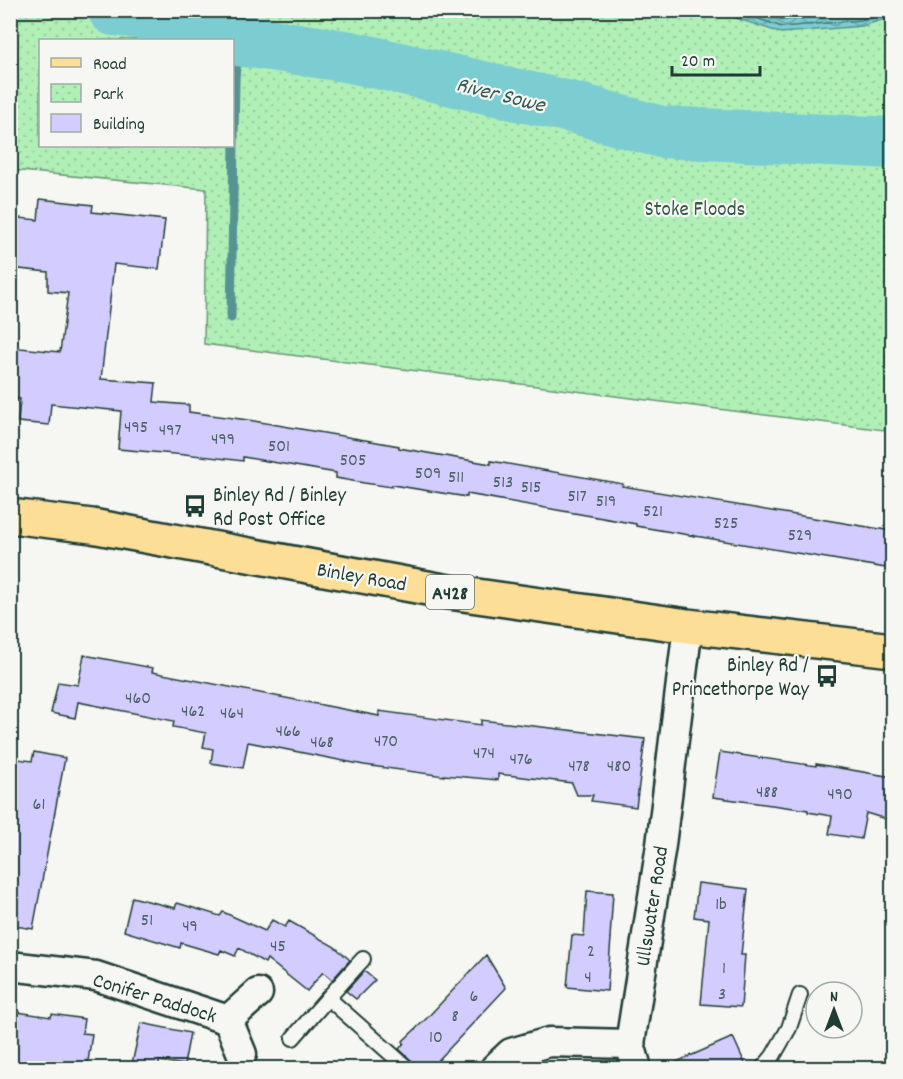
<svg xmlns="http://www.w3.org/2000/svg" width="903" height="1079" viewBox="0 0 903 1079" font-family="Dekko,sans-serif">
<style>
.park{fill:url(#park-dots);stroke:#689675;stroke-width:1.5;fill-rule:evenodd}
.water{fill:url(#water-waves);stroke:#579393;stroke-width:1.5}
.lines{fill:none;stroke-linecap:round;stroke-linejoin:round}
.shore{stroke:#447773;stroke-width:1.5}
.stream{stroke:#579393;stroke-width:9}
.river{stroke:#7ccdd2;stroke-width:52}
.building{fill:#d3ccfe;stroke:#1f3d34;stroke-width:1.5}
.lane-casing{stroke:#1f3d34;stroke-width:18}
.street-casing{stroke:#1f3d34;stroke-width:33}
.primary-casing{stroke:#1f3d34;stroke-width:38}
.lane{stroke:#f6f6f2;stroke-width:14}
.street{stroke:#f6f6f2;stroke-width:28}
.primary{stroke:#fcde96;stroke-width:33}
.labels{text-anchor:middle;stroke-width:4.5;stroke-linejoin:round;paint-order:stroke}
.number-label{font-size:18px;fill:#4c6166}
.shield{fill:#f6f6f2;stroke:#60746d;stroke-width:1.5}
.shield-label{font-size:20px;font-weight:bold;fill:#1f3d34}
.park-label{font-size:21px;fill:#355848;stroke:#f6f6f2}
.poi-label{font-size:21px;fill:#1f3d34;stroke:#f6f6f2;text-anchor:start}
.street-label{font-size:21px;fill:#1f3d34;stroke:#f6f6f2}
.water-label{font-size:22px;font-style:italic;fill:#325a54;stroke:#f6f6f2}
</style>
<defs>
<pattern id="park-dots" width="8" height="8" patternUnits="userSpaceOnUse" patternTransform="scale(1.5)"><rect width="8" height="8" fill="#b0efb6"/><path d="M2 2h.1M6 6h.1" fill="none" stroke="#97ce9d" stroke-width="1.8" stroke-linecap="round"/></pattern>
<pattern id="water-waves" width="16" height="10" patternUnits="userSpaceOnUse" patternTransform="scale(1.5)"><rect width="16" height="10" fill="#7ccdd2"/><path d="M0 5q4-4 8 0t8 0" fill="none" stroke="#65a8ab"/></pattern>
</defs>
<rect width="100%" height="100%" fill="#f6f6f2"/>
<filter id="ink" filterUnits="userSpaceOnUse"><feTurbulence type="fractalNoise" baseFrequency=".0167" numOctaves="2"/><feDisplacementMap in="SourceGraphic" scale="12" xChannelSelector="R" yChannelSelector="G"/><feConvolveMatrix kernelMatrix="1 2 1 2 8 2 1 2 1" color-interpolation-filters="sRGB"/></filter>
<g filter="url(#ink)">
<path class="park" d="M10,11H892V431L204,344L206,189L11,170ZM40,40H232V146H40Z"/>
<path class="water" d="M892,10V17L862,26L781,33L715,11Z"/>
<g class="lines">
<path class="shore" d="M733,10L782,27L861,20L892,12
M756,10L783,20L859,13L867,10"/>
<path class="stream" d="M231,318L235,80L238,40"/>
<path class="river" d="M114,10L166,17L238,40L351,57L579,109L661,132L892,143"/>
</g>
<path class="building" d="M40,199L93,205L92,212L165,220L159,269L114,264L101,379L156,383L154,402L189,405V412L248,420L371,441L399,446V448L491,464V461L623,484L622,486L892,531V569L636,526V524L467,494V497L392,485V487L364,483L336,478V473L243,457V461L185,454V455L118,449L121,411L51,404L49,425L18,422L20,399L10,398V347L60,352L68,293L48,291V272L10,268V217L38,220Z
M84,655L153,668L152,672L379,716V711L481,725V720L645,739L636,807L591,801L593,795H577L572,783L498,774V780L444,775V776L364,765L248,742L243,768L211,763L213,749L203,747L206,733L173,727L174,721L78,702L75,718L51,713L58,682L78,685Z
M34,752L65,758L33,929L10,925V800L18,759L32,761Z
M720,752L816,766V764L892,777V821L866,813L861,839L829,834L832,816L808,812V810L713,797Z
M698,883L748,889L741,955H745L741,1007L701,1004L709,919L694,917Z
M587,891L613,893L610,938H611L607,991L567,987L572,935L584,936Z
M132,897L175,908L177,903L220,916L223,912L265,931L272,920L285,927L289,921L335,947L350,960L332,980L323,972L307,991L267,959L265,963L239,948L235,956L221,950L219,954L181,943L180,948L124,931Z
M486,955L506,988L431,1068H416L413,1062L399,1049L404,1043L403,1041L427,1018Z
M364,971L375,980L356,999L346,991Z
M10,1011L51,1017L52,1014L84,1019L82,1033L92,1034L87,1068H63L10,1061Z
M141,1023L190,1033L184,1065L159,1061V1068H157L132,1064Z
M733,1037L747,1068H663Z"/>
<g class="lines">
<g class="lane-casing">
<path id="lane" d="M363,959L328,998L407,1068
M293,1038L328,998
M763,1068L773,1056L789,1028L800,995"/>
</g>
<g class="street-casing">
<path id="street" d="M10,966L96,976L228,1020
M242,1054L228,1020L258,993
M495,1068L511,1053L549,1042L630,1044
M637,1068L630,1044L661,845L688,626"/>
</g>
<g class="primary-casing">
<path id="primary" d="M10,516L92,526L449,592L688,626L892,650"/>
</g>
<use href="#lane" class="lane"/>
<use href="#street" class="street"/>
<use href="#primary" class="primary"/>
</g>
</g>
<defs>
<g id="bus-bare" transform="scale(1.8)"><path d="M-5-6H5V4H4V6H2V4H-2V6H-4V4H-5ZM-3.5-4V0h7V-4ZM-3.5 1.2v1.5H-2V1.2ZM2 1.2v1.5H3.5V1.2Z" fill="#1f3d34" stroke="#f6f6f2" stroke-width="2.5" paint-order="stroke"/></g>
</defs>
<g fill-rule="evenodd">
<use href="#bus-bare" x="195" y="506"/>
<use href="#bus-bare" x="827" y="676"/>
</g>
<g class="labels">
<g class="number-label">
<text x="136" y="432">495</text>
<text x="170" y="435">497</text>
<text x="223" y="444">499</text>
<text x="279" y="451">501</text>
<text x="353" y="465">505</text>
<text x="428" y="478">509</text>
<text x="456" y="482">511</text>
<text x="503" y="487">513</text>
<text x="531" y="492">515</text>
<text x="577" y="501">517</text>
<text x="606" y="506">519</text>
<text x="653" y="516">521</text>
<text x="726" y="528">525</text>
<text x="800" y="540">529</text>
<text x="138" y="703">460</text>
<text x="193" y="716">462</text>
<text x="232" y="718">464</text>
<text x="288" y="736">466</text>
<text x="386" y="746">470</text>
<text x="322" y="747">468</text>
<text x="484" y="758">474</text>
<text x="521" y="764">476</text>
<text x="579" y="771">478</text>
<text x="619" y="771">480</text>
<text x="767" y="797">488</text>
<text x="840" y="799">490</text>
<text x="39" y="809">61</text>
<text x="721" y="909">1b</text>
<text x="147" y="925">51</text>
<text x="190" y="931">49</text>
<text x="278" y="951">45</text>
<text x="591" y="956">2</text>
<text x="724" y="973">1</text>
<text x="588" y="982">4</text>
<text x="722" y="999">3</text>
<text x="474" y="1001">6</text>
<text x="455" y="1021">8</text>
<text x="436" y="1042">10</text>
</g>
<rect class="shield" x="426" y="575" width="48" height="34" rx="4.5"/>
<g class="shield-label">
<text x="450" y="599">A428</text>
</g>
<g class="park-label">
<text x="695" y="215">Stoke Floods</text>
</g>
<g class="poi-label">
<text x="213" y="501">Binley Rd / Binley<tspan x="213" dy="24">Rd Post Office</tspan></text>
<text x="809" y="671" text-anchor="end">Binley Rd /<tspan x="809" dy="24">Princethorpe Way</tspan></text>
</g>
<g class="street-label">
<text transform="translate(362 576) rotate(10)" y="7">Binley Road</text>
<text transform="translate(651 906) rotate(-81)" y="7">Ullswater Road</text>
<text transform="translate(155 997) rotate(17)" y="7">Conifer Paddock</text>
</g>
<g class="water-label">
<text transform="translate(501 93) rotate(14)" y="8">River Sowe</text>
</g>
</g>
<rect width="903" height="1079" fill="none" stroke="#f6f6f2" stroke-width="36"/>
<rect x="18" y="18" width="867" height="1043" fill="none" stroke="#1f3d34" stroke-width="2" filter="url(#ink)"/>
<rect x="39" y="39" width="195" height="108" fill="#f6f6f2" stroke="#a0aca6" stroke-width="1.5"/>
<rect x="51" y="58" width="30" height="9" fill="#fcde96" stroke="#a0aca6" stroke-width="1.5"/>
<text x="93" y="69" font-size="18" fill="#1f3d34">Road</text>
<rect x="51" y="84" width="30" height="18" fill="url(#park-dots)" stroke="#a0aca6" stroke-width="1.5"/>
<text x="93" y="99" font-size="18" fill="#1f3d34">Park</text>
<rect x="51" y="114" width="30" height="18" fill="#d3ccfe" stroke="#a0aca6" stroke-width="1.5"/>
<text x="93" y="129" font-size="18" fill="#1f3d34">Building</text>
<g transform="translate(834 1010)"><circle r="28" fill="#f6f6f2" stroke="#a0aca6" stroke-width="1.5"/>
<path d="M0-4.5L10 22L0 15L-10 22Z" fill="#1f3d34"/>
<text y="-9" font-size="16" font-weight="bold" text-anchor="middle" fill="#1f3d34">N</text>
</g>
<path d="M672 66v9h88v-9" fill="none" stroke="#1f3d34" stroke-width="3"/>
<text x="681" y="66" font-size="18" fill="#1f3d34" stroke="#f6f6f2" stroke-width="4.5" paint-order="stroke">20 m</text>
</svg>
